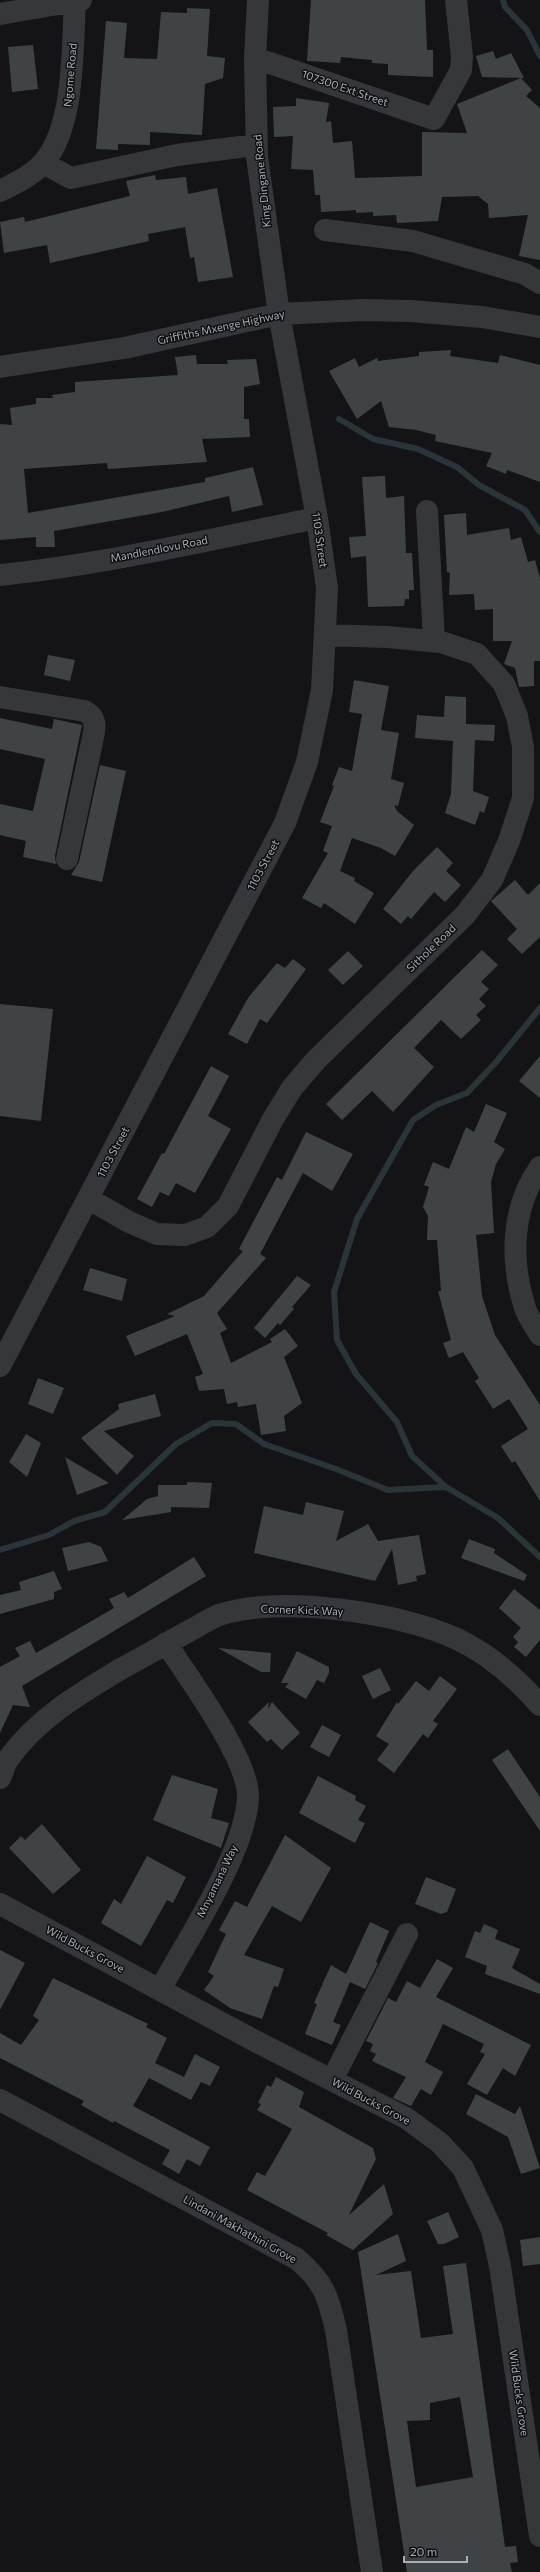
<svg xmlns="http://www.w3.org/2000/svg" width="540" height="2572" viewBox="0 0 540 2572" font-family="Commissioner,sans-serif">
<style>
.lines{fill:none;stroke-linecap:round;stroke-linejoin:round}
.stream{stroke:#2a3539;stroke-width:6}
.building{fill:#404346;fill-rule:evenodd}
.minor{stroke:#35373b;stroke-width:22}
.labels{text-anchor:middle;stroke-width:3;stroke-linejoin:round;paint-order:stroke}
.street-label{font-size:11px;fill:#a6aeb6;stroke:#0f0f11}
</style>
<rect width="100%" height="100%" fill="#141416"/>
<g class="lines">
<path class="stream" d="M503,0L505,7L527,30L540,56
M339,419L373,439L418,449L457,467L479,485L525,510L540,532
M540,1008L497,1061L467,1093L436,1105L413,1120L357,1219L334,1292L337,1340L356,1374L397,1422L412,1456L446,1487L498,1518L540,1557
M0,1550L49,1535L74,1521L105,1512L176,1444L212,1423L236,1424L264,1444L336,1469L388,1490L446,1487"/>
</g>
<path class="building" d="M311,0H425L427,50H433V77L388,75V64L372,63V60L341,57L340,63L307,61Z
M187,8L210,9L207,56L225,58L223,78L205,84L202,135L150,132V145L118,144V150L96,149L106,21L127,23L124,58L157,59L161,12L187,13Z
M33,45L38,89L12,92L8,47Z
M493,51L496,59L511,53L524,78L482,77L476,56Z
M521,78L532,90L526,96L540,108V260L519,256L528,215L489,218L488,204L478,196L442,197L438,221L397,223L396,215L373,216V212L356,213V210L321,212L320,195H315L313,170L291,169L293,136L274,137L273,107L296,106V98L329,103L326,122L331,121L333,143L352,141L355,178L422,176V132L467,133L457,104Z
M155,175L156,180L186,177L188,194L217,188L233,277L198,282L194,257L190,258L185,227L148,234L149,241L50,263L47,245L4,253L0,222L24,217L25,222L130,196L126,181Z
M451,350L450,356L498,363L500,355L540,365V482L507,470L506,474L486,466L492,453L435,441L436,435L416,430L389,427L381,401L357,419L329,371L355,358L359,367L377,358L378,361L419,356V352Z
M196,355L197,364H228L227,360L256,359L260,384L244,387V419H249L250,437L202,439L207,462L108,469L107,463L24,469L28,513L205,482V478L253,467L263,505L232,512L229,496L162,512L54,531L55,547H36V537L0,540V424L12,425L10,408L36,404V398H53L52,395L75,392V382L178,375L175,357Z
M385,476L386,498L404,496L406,553H412L414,590H409V599H405L404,606L368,607L366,556L351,558L349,537L366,536L362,477Z
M466,513L467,535L509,528L511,540L521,537L528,562L535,560L540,578V661H534V686L519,687L515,668L504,664L512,641H493V609L475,610L474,594L449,595L450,573L447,572L444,515Z
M48,655L75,660L70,681L44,675Z
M354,680L389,686L381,730L399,733L391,779L404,783L398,806L394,805L397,811L414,825L395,856L381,848L352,838L340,871L355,878L354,881L374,893L355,924L324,903L321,908L302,898L328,853L323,851L332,826L320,822L334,786L332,785L339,767L352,771L362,714L349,712Z
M445,696L466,697V724L495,725L494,741L475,740L473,791L489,797L484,813L480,811L475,825L445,813L451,794L453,741L415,738L417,715L444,717Z
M0,718L52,729L54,719L82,725L55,856L56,864L23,857L26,841L0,835V804L33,811L45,759L0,749Z
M100,765L126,771L102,882L71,875L79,862Z
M437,847L453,863L446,871L461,885L445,902L434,892L411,919L408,916L401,924L383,909L413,871Z
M515,880L528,895L540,883V937L522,954L507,939L517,929L491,901Z
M482,950L498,965L481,982L489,989L479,999L486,1006L476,1015L481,1020L461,1039L441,1020L414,1048L434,1067L393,1112L372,1091L342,1120L326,1104Z
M348,951L363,966L343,985L328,970Z
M293,959L306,969L267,1023L260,1019L247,1044L228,1034L248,998L277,963L285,968Z
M0,1004L53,1009L41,1121L0,1116Z
M540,1056V1098L519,1081Z
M211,1066L229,1076L208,1116L231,1129L195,1193L176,1183L169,1196L160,1192L152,1207L137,1199L162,1153L164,1154Z
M486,1104L507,1113L494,1142L505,1149L496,1164L491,1182L494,1233L476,1235L482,1296L495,1335L540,1405V1501L515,1461L512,1463L501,1446L528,1429L509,1399L493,1409L475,1381L479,1378L463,1352L449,1358L443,1343L451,1340L438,1291H441L437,1240H427L428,1216L423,1207L429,1187L424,1185L433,1162L449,1169L466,1127L474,1132Z
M306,1132L353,1154L332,1191L303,1173L260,1254L266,1258L217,1313L227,1329L220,1333L231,1363L272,1342L270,1339L285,1329L298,1346L284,1357L302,1403L284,1416L286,1431L261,1435L256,1404L238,1407L237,1402L227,1404L224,1389L199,1391L195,1377L203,1374L187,1334L135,1356L126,1336L175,1316L167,1314L204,1296L243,1251L239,1249L260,1209L277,1177L282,1180Z
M90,1268L127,1279L122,1301L83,1290Z
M297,1276L311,1285L292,1307L294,1309L280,1325L278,1323L265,1338L254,1328Z
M38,1378L64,1388L53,1414L28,1404Z
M155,1394L161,1416L104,1431L134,1456L117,1475L81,1438L119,1409L118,1404Z
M26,1434L41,1443L27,1477L9,1462Z
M65,1457L109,1483L77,1495Z
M187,1482L212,1483L209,1508L171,1507V1512L122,1520L147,1499L158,1496V1485H187Z
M306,1502L344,1511L336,1541L368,1524L378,1541L419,1535L426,1574L416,1576L417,1581L398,1585L392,1549L375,1581L254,1553L264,1506L303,1515Z
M469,1539L495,1549L494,1553L527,1575L524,1581L461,1558Z
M89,1542L101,1547L108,1561L68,1571L62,1548Z
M194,1557L206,1576L22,1686L30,1707L13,1705L0,1733V1667L20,1656L15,1648L30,1641L36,1653L114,1608L109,1599L124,1592L128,1598Z
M54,1571L62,1589L54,1592V1599L0,1614V1595L21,1590L19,1582Z
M514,1589L540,1610V1640L526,1657L514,1647L518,1642L513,1637L521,1628L499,1608Z
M218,1648L271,1653L270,1672H261Z
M297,1651L329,1667V1673L324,1683L317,1680L306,1699L285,1687L289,1683H281Z
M380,1668L391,1690L373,1699L362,1676Z
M440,1676L457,1689L433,1721L438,1724L428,1738L423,1734L394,1773L377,1760L389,1744L376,1736L397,1702L398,1704L416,1681L429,1691Z
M269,1702L268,1709L272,1702L300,1733L282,1750L271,1739L267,1742L248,1722Z
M322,1725L341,1735L329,1757L310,1747Z
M508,1749L540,1797V1831L492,1760Z
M172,1775L218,1789L211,1818L229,1823L221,1848L153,1820Z
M318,1776L356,1796L355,1800L366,1806L358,1820L365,1823L355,1843L299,1813Z
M42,1824L81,1870L53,1894L9,1848L21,1836L25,1840Z
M285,1835L331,1868L301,1922L272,1906L244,1955L284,1969L278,1987L274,1986L262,2019L230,2008L204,1990L214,1976L208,1972L226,1934L219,1930L235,1901L247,1907Z
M147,1856L186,1877L173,1903L167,1900L141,1946L101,1923L114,1899L121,1904Z
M426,1877L456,1889L447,1912L441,1914L415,1904Z
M370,1922L389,1931L376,1962L378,1963L365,1989L350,1982L333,2022L341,2025L332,2045L305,2034L317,2004L314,2003L331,1965L346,1974Z
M484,1924L498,1930L495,1939L520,1949L512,1968L540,1984V1994L485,1974L487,1966L465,1957L475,1931L480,1933Z
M0,1950L25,1963L0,2010Z
M437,1959L453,1968L436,1997L531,2045L515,2076L503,2068L487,2095L467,2084L485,2054L480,2052L484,2044L443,2024L425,2062L443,2072L431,2095L421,2089L411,2106L393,2098L406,2077L372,2061L376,2054L370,2051L373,2044L366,2041L388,1998L396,2002L407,1981L420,1988Z
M53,1978L148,2024L146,2027L167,2038L155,2063L184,2077L195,2054L220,2067L210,2086L201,2082L191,2100L149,2078L133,2106L210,2147L200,2166L187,2159L179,2174L162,2164L170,2150L114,2121L113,2123L81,2105L84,2101L0,2058V2033L21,2045L39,2020L33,2016Z
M276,2077L304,2092L299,2107L373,2148L376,2159L349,2215L384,2184L393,2214L353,2250L326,2235L328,2233L247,2190L257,2172L265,2176L292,2129L257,2110L261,2104L258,2103L267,2085L271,2087Z
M476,2094L515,2114L520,2106L540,2168L521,2174L508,2137L466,2114Z
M448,2212L459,2237L444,2244H438L427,2221Z
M398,2234L406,2261L376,2275L411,2271L421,2338L453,2334L443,2266L466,2263L505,2547L516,2546L518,2562L510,2563L512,2572H407L358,2252ZM460,2397L473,2477L416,2487L407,2421L430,2420V2403Z
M540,2237V2264L523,2266L520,2240Z"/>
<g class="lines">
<path class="minor" d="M0,14L81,0
M255,58L434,119L461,70L462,57L456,0
M43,163L71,178L177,155L256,145
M0,191C12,185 27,178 37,169C76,136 72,48 75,0
M325,230L413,241L525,274L540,283
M0,367L124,348L279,314L364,310L410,311L482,317L540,327
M427,511L434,641
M0,575C107,564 212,539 317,518
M0,697L85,711C98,719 95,728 92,742L67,859
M540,1167C511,1208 510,1261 525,1308C528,1317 535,1326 540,1335
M89,1199L129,1222L157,1234L185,1235L207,1227L228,1206L273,1119L292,1088L316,1060L465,915L492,880L509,841L523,798V747L517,716L504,684L477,654L441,642L387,637L326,635
M0,1366L285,823L307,762L322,690L327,588L317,518L279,314L257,157L255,58L258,0
M0,1778C3,1772 5,1763 9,1758C37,1719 79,1694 119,1670C143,1657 167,1643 191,1630C200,1625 209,1619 219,1615C279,1595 400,1612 457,1639C489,1654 517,1679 540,1705
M0,1904L257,2042L406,2118L440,2143L463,2168L492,2230L500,2266L540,2536
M161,1988C188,1939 246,1851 248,1797C249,1759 188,1677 166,1643
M332,2080L407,1934
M0,2100L297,2259C324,2282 328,2296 336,2330L372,2572"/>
</g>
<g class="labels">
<g class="street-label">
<text transform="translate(70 75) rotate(-85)" y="4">Ngome Road</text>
<text transform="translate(345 88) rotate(19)" y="4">107300 Ext Street</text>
<text transform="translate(262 181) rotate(-96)" y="4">King Dingane Road</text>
<text transform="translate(221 327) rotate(-12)" y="4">Griffiths Mxenge Highway</text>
<text transform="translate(320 540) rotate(82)" y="4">1103 Street</text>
<text transform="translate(159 549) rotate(-11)" y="4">Mandlendlovu Road</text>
<text transform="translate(263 865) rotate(-62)" y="4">1103 Street</text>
<text transform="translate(431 948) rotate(-44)" y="4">Sithole Road</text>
<text transform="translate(113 1152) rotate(-62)" y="4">1103 Street</text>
<text transform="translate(302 1610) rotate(2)" y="4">Corner Kick Way</text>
<text transform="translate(217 1881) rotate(-64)" y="4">Mnyamana Way</text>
<text transform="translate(85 1949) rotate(28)" y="4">Wild Bucks Grove</text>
<text transform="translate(371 2101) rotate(28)" y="4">Wild Bucks Grove</text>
<text transform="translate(240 2229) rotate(29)" y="4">Lindani Makhathini Grove</text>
<text transform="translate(519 2393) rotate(82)" y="4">Wild Bucks Grove</text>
</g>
</g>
<path d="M404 2556v6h63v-6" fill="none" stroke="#a6aeb6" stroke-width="2"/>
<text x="410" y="2556" font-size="12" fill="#a6aeb6" stroke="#0f0f11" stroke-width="3" paint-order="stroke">20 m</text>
</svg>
